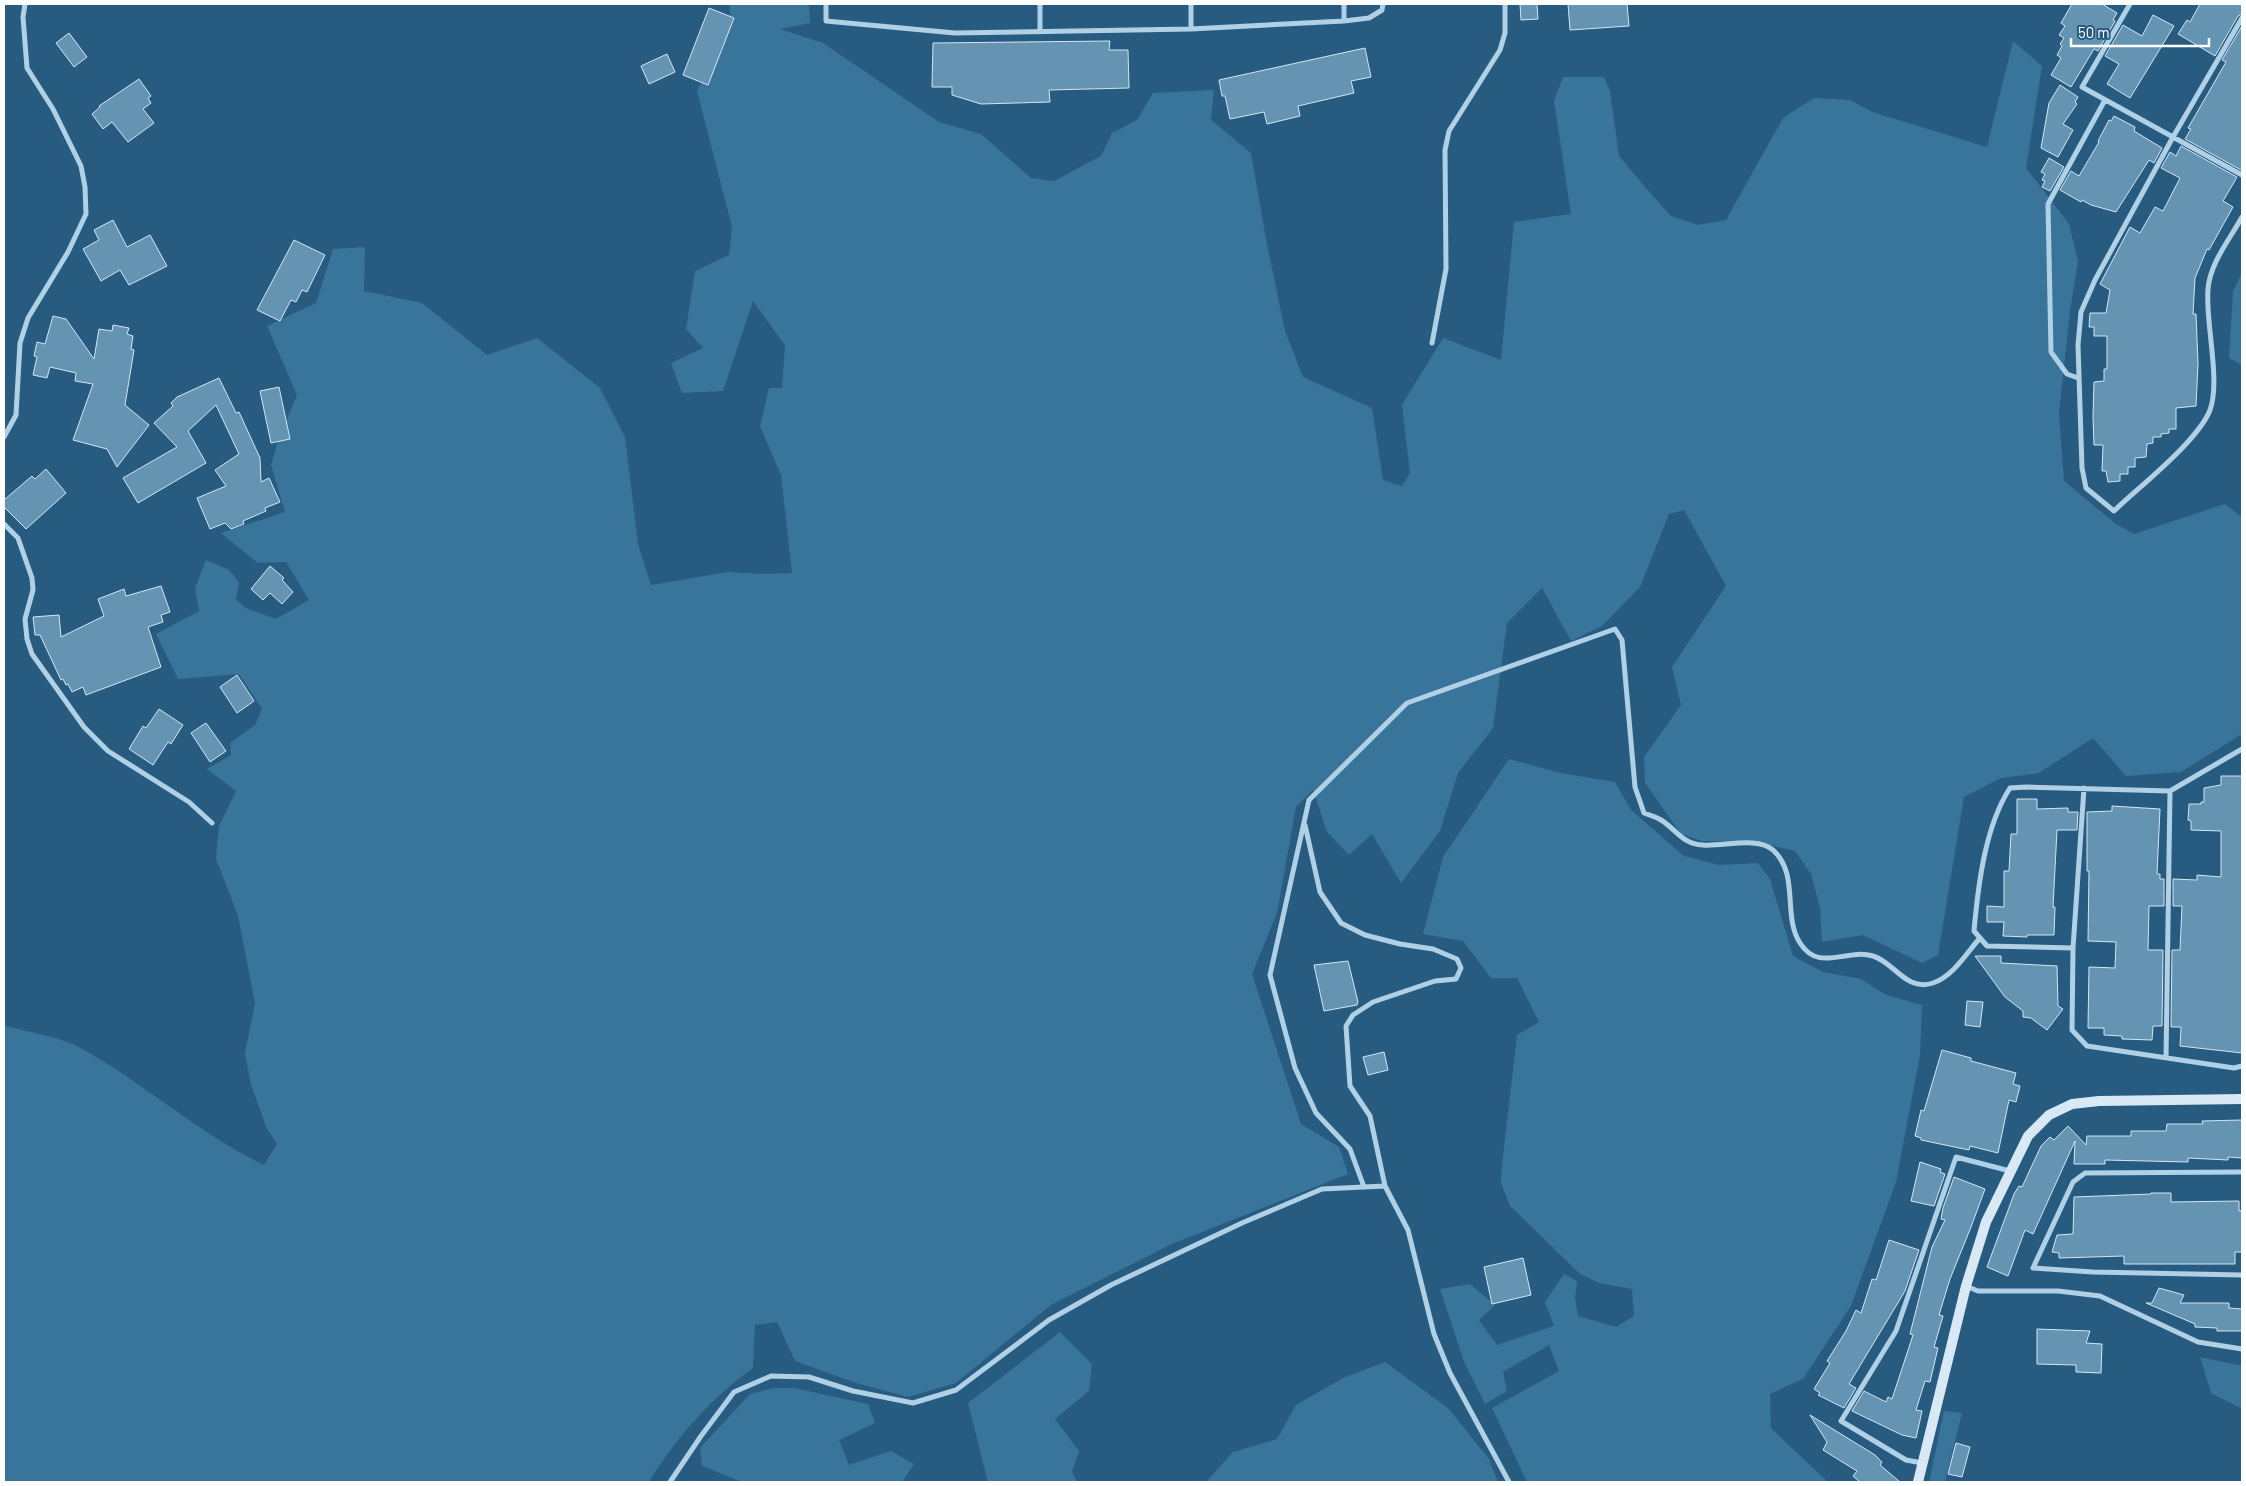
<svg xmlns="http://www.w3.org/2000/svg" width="2246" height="1486" viewBox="0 0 2246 1486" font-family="Barlow,sans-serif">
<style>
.green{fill:#39749b}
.building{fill:#6593b2;stroke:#d2e7f5}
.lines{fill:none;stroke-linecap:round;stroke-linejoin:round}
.street{stroke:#afd0e5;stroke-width:5}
.secondary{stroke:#d8e9f5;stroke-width:10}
</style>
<rect width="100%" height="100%" fill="#285b80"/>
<path class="green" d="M730,4H809L810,23L780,29L823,43L939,122L981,134L1031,178L1054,181L1101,156L1112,133L1137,120L1153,93L1214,90L1211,120L1251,153L1266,239L1285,331L1303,377L1372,408L1383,480L1402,486L1410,473L1402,405L1443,338L1501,360L1514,222L1571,214L1554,101L1563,77H1604L1610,91L1619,156L1645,187L1671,216L1698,225L1726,220L1783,118L1814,98L1850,100L1872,112L1987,147L2013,41L2042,66L2026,168L2069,224L2078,261L2070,311L2059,413L2064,481L2116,524L2134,534L2225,504L2242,517V734L2181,772L2126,776L2093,738L2039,773L2001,778L1964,797L1938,955L1922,963L1863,935L1822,942L1820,908L1811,874L1795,851L1757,842L1702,841L1681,834L1645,783L1644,757L1681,705L1672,667L1726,586L1684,510L1669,514L1640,587L1602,626L1571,641L1542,588L1507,623L1493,728L1458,773L1440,831L1401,883L1372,834L1349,855L1327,832L1313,790L1296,807L1277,913L1252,974L1301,1124L1339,1147L1348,1174L1172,1244L1051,1305L956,1383L908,1397L856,1383L795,1361L777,1322L755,1325L753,1368C710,1399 676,1438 649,1482H4V1025C23,1031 60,1037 77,1046C142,1081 197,1133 264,1165L277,1144L267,1129L251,1085L245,1053L255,1003L238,916L216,859L219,826L236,791L207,769L231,755L230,743L255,725L262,709L239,674L178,679L156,634L199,611L195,588L206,560L229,570L239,582L236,600L246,608L276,619L309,600L286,562L258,563L221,533L285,512L271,465L280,435L297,395L267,326L316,303L333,249L365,247L364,291L422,303L487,355L537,338L600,388L625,437L638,544L651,585L728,572L762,574L792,573L781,475L760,426L769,388H782L785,345L753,301L723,391L682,393L671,363L703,348L686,329L695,271L729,255L732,227L697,91L729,30Z
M2242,272V365L2229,358L2233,292Z
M1509,759L1561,773L1615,782L1631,810L1684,856L1719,865L1758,863L1770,879L1793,956L1823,972L1861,979L1886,995L1922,1005L1920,1055L1896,1182L1851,1306L1803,1379L1770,1394L1771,1428L1828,1482H1527L1492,1408L1559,1371L1549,1345L1503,1372L1507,1391L1485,1404L1464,1362L1440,1289L1470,1284L1495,1305L1479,1320L1497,1345L1554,1326L1545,1302L1564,1274L1577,1281L1575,1298L1578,1316L1616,1327L1634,1316L1632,1289L1599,1283L1580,1274L1510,1206L1501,1183L1502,1164L1517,1035L1539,1022L1517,978H1491L1463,941L1423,934L1443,857Z
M1060,1332L1092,1364L1089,1391L1055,1419L1079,1451L1072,1472L1077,1482H988L968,1403Z
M2200,1357L2242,1366V1409L2211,1393Z
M1385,1362L1448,1408L1489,1459L1498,1482H1206L1233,1452L1277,1439L1296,1405L1343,1378Z
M774,1388H794L868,1404L875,1423L839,1440L849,1465L891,1451L914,1464L902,1482H742L702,1466L700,1448L750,1394Z
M1944,1411L1962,1413L1945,1482H1929Z"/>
<path class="building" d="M1520,4H1537L1538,19L1521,20Z
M1568,4H1627L1629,26L1570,30Z
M2072,4H2102L2117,13L2113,20L2115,21L2098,51L2094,49L2071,87L2051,75L2061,58L2057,55L2062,46L2060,44L2064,38L2059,35L2065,26L2061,23Z
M2200,4H2242V14L2238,16L2215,56L2178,34L2187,20L2190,22Z
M709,8L734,18L708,85L683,75Z
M2153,15L2174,26L2130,98L2107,84L2119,64L2105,56L2123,25L2142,36Z
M2242,26V168L2241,170L2185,139L2191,129L2188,128L2226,62L2222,60Z
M69,33L87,57L74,67L56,43Z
M1110,41L1109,50H1128L1129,88L1049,90L1050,102L981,104L952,95V87H932L933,43Z
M1365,48L1371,77L1351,81L1354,93L1298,106L1300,116L1267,124L1264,112L1230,119L1225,96H1222L1219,80Z
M667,54L675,72L649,84L641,66Z
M139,79L151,96L148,98L151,103L143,109L154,123L128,142L112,122L103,129L92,114L100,107L99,106Z
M2060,85L2078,97L2075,102L2077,104L2063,124L2073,130L2058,157L2041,148L2049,103Z
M2114,116L2135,127L2134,131L2162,148L2154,163L2149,160L2116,212L2091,205L2082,200L2081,202L2060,190L2071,171L2079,176L2099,142L2098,141L2109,120L2111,121Z
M2181,146L2237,177L2223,201L2233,207L2209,250L2207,249L2195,278L2193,314H2196L2198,364L2196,406L2176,408V429H2169V433L2161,434V437H2153V443L2147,444L2146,457L2135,458V467H2128V474H2120V481L2108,482L2106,471H2102L2103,445H2094L2093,417L2094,382L2104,381V369H2107V336H2094V327H2089L2090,313H2106L2110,290L2100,284L2130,227L2140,233L2155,207L2163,211L2180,178L2161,168L2170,152L2176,156Z
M2049,158L2064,167L2050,191L2042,187L2045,181L2042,180L2045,174L2041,172Z
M113,220L127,247L150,235L167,266L129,285L120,270L101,281L83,249L99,240L94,230Z
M294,240L325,255L307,292L302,290L296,302L291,300L280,321L257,310Z
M53,316L66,319L94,359L99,329L112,331L113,325L129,328L127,334L133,336L131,349L134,350L125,405L149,425L117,467L107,449L73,440L93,384L75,381L76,373L50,367L47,378L33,375L37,357L34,356L37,342L45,344Z
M219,378L236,413L239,412L260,458L261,482L269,478L280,502L265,508L266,511L243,521L244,524L231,529L225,523L210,529L197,498L226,486L215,470L239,454L216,405L188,431L206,463L138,503L123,478L177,447L154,423L173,406L171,403L177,397Z
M279,387L290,439L271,443L260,391Z
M46,469L66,493L26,529L4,507V500L32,476L35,479Z
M270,566L284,578L282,580L293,592L282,604L270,593L263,600L251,589Z
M161,586L170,612L161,615L163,622L148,627L161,667L86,695L83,687L72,692L68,684L66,685L63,679L61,680L40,635H35L33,617L59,615L61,637L104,616L98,599L124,589L126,596Z
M237,675L254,701L237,713L220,687Z
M159,709L183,725L171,744L168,742L153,765L129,749L143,726L146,728Z
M206,723L226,751L210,762L191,733Z
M2221,776H2242V1053L2180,1046L2181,1027H2171L2172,950H2180L2182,906H2173V879L2197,880V875L2221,877V831L2191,830V821L2188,820L2189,804H2201V802H2204V788L2221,785Z
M2017,799H2037V809L2068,808V812H2078L2077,830H2057L2053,907H2055L2054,935H2027V937L2003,936L2004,922H1987V906L2004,907V871H2009L2011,834H2017Z
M2112,806L2160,809L2157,874H2160V879H2164V906H2149L2148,950H2163L2162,1026H2153L2152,1040L2122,1039V1036L2104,1035V1028H2088L2089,967L2115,968L2116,942L2088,941L2089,871H2087V812L2112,811Z
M1975,956H2001V963L2057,966L2058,1006L2063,1009L2047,1030L2031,1018L2023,1017V1011L2005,997Z
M1348,961L1358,1002L1357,1005L1324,1011L1314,965Z
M1967,1001L1983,1002L1980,1027L1965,1025Z
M1942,1050L1971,1058V1061L2016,1073L2013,1084L2020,1086L2016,1102L2009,1100L1998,1153L1970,1146L1969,1150L1921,1140V1138L1915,1136L1921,1110L1924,1111Z
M1384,1052L1388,1070L1368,1075L1363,1057Z
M2242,1120V1158L2228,1157V1160L2188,1158V1162L2105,1160V1164H2074L2075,1141L2033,1234L2025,1230L2008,1276L1987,1267L2014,1194L2019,1186L2022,1187L2041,1146L2050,1137L2054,1140L2068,1126L2086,1145L2087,1136H2131V1131H2166L2167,1124H2203L2202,1121Z
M1920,1162L1941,1169L1940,1172L1945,1174L1934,1206L1911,1201Z
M1954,1177L1985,1189L1971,1227L1950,1279L1939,1315L1943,1316L1934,1347L1938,1348L1930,1382L1925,1381L1916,1410L1922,1411L1916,1438L1902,1435L1852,1411L1864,1391L1886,1402L1888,1397L1892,1399L1913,1335L1910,1334L1932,1247L1945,1220L1941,1219L1943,1208Z
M2151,1193H2171V1202L2239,1201V1211H2242V1252H2235V1264H2124V1256L2059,1258V1253L2052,1252L2057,1235L2073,1234L2074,1197L2151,1194Z
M1889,1240L1919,1250L1905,1291L1849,1384L1856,1388L1844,1408L1818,1395L1820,1393L1814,1389L1830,1363L1827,1361L1846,1331L1856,1310L1861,1313L1872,1279L1876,1280Z
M1523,1258L1531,1295L1492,1304L1484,1267Z
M2159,1288L2184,1295L2180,1303H2229V1308L2242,1309V1331H2217V1328L2195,1327V1324L2146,1303H2152Z
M2037,1329L2090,1331L2086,1343L2102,1344L2101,1373L2076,1372V1365L2037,1364Z
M1810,1415L1875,1455L1882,1462L1880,1465L1900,1482H1860L1853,1476L1857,1471L1823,1450L1827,1442Z
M1956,1443L1970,1447L1962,1477L1948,1474Z"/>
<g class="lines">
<path class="street" d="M826,4V21L955,33L1191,29L1344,21L1369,18L1382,10L1383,4
M1040,4V32
M1191,4V29
M1344,4V21
M2130,4L2082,87L2242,175
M2242,18L2173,137L2095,280L2081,312L2078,345L2082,468L2086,488L2114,511C2140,486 2198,441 2210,410C2221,380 2205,322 2208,289C2210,263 2230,239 2242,217
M1432,343L1446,269L1445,150L1449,131L1500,50L1505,33V4
M2078,378L2067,374L2051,352L2048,204L2105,100
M4,437L16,415L20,343L28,318L68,252L86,214L85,187L81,166L53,109L27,68L23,17L25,4
M4,524L18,538L32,578L33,590L25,619L27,639L32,654L84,727L108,751L189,802L212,823
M2084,788L2073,948L2072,1030L2087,1046L2234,1068L2242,1066
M1305,825L1320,892L1341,923L1365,935L1400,944L1433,949L1457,959L1461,968L1456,979L1435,981L1373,1002L1353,1015L1346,1026L1350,1086L1370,1116L1385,1186
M2073,948L1987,946L1974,931C1978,886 1985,826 2010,788L2026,787L2170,791L2242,749
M2166,1058L2170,791
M2242,1172L2085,1173L2073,1182L2033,1268L2093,1272L2242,1275
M1364,1187L1350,1149L1316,1113L1295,1068L1270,975L1309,800L1407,703L1615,629L1622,640L1635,787L1644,813C1650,815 1656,817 1661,820C1677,830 1682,844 1703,845C1722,847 1758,836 1773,850C1800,875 1782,915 1800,943C1819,973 1846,948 1873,956C1894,962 1906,992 1933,983C1953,976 1966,954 1979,939
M1966,1286L1978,1291H2058L2100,1296L2198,1342L2242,1349
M1922,1463L1906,1460L1841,1421L1896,1331L1956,1157L2010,1171
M670,1482L701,1436L734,1392L771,1376L809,1377L853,1391L913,1403L956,1390L1049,1320L1111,1285L1242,1223L1322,1189L1385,1186L1408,1230L1434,1334L1450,1373L1509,1482"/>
<path class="secondary" d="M1918,1482L1966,1286L1986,1222L2028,1136L2049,1115L2072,1104L2099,1101L2242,1099"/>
</g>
<rect width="2246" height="1486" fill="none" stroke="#ffffff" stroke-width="10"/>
<path d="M2071 38v8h138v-8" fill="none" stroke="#ffffff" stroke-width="2.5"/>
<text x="2078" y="38" font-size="15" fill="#ffffff" stroke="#285b80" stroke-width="4" paint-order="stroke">50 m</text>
</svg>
